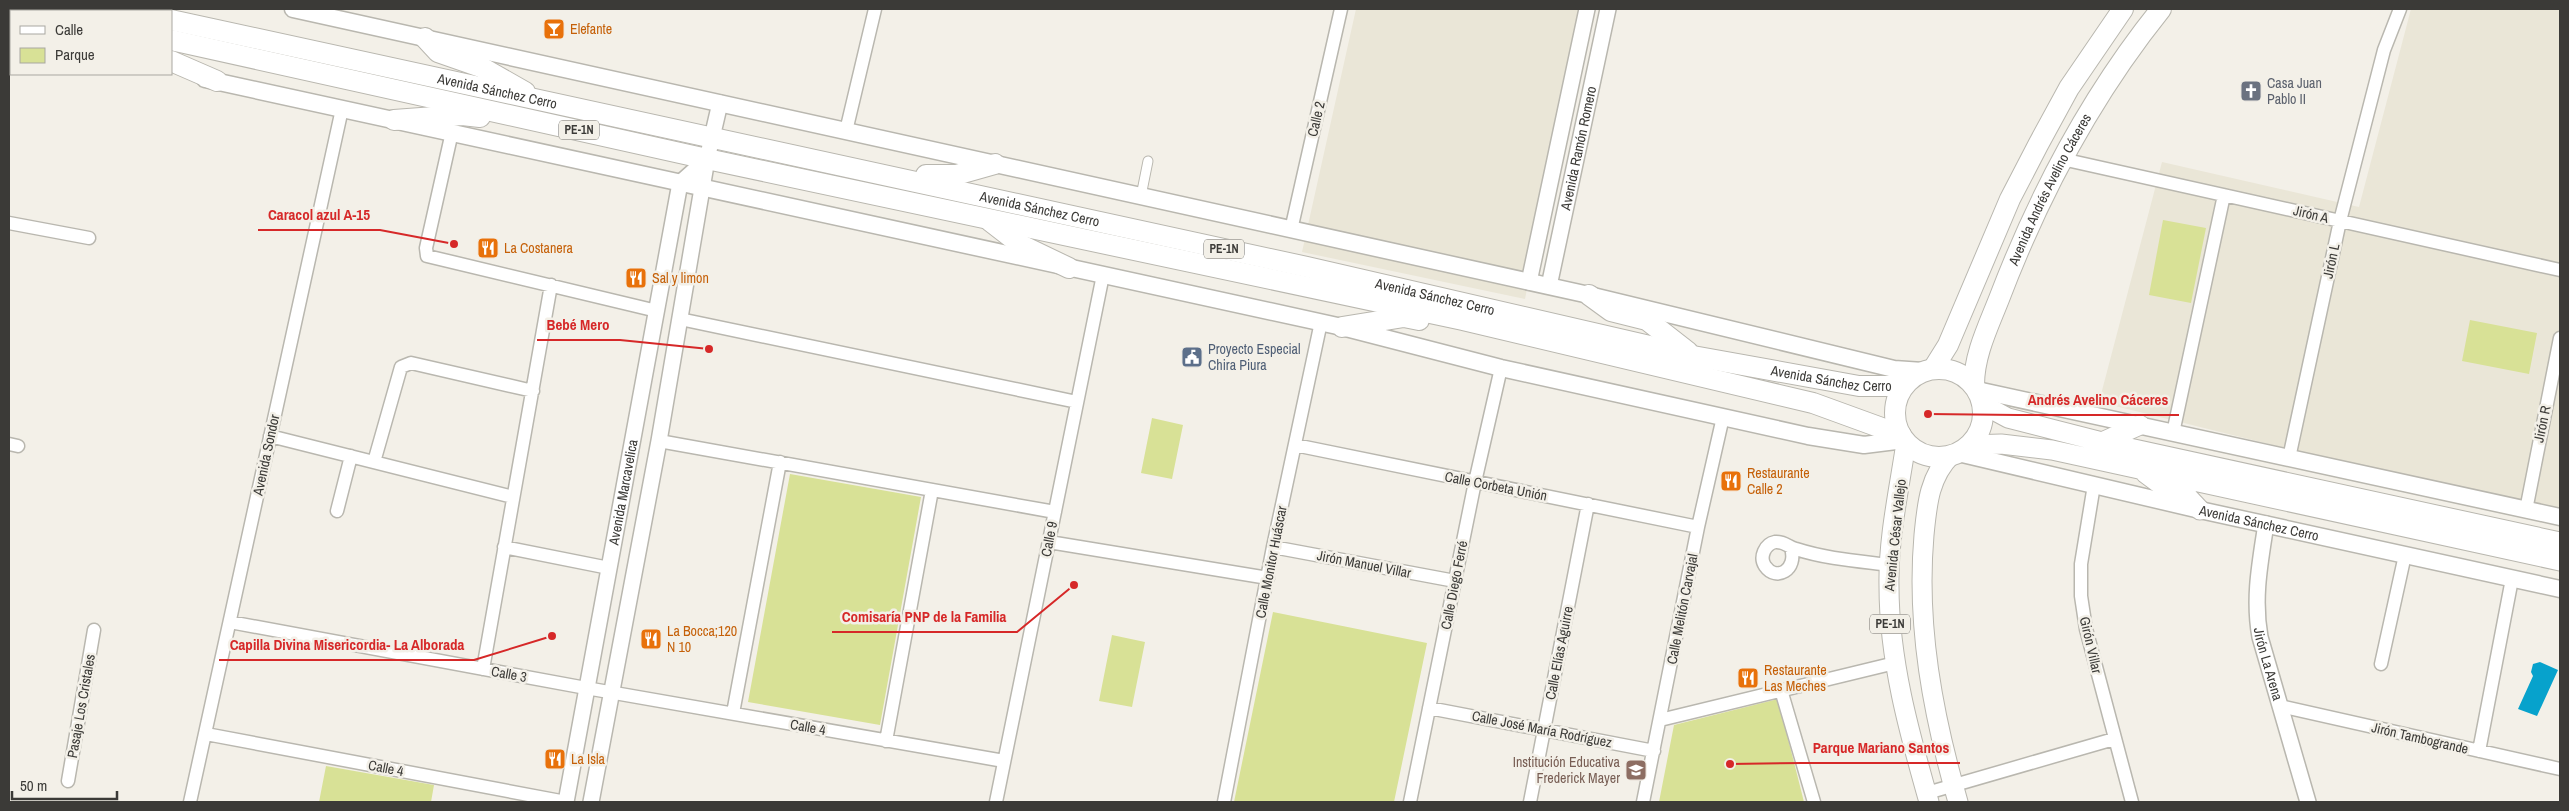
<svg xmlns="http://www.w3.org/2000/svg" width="2569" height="811" viewBox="0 0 2569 811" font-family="'Archivo Narrow',sans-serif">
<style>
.built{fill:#eae6d7}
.green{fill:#d8e196}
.water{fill:#07a2cc}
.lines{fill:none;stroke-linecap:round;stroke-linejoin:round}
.pedestrian-casing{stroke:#b9b7af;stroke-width:11}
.minor-casing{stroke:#b9b7af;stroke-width:15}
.tertiary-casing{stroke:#b9b7af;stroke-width:18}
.secondary-casing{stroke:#b9b7af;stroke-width:19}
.primary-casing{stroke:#b9b7af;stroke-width:21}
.trunk-casing{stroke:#b9b7af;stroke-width:22}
.pedestrian{stroke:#fff;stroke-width:9}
.minor{stroke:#fff;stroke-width:12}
.tertiary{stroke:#fff;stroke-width:15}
.secondary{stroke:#fff;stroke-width:16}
.primary{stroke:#fff;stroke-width:19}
.trunk{stroke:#fff;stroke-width:20}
.labels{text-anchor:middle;stroke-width:5;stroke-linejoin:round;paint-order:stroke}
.shield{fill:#f3f0e8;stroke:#72716c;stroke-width:1}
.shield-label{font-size:12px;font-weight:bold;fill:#3b3a37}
.food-label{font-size:14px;fill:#c56008;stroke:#f3f0e8;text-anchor:start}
.worship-label{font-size:14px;fill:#5b616d;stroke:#f3f0e8;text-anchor:start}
.street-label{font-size:14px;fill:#3b3a37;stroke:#f3f0e8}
.service-label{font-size:14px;fill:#4e5e75;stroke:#f3f0e8;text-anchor:start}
.education-label{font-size:14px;fill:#785e54;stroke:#f3f0e8;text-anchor:end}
.leader{fill:none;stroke:#d62828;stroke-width:2}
.callout-dot{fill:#d62828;stroke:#f3f0e8;stroke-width:2}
.callout-label{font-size:15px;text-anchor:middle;font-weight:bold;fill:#d62828;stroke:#f3f0e8;stroke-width:5;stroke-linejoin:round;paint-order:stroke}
</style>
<rect width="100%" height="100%" fill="#f3f0e8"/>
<path class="built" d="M1356,9H1583L1525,299L1302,252Z
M2411,9H2560V510L2301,452L2099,402L2162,162L2359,207Z"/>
<path class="green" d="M2163,220L2206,228L2191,303L2149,295Z
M2470,320L2537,333L2529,374L2462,361Z
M1152,418L1183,425L1172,479L1141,473Z
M790,474L921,497L880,725L748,702Z
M1273,612L1427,643L1394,802H1234Z
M1112,635L1145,642L1132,707L1099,701Z
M1778,699L1804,802H1659L1674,725Z
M326,766L434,785L431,802H319Z"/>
<path class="water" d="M2540,662L2558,670L2537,716L2518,709L2533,676L2531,672L2533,664Z"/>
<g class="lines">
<g class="pedestrian-casing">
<path id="pedestrian" d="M1141,196L1148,161"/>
</g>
<g class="minor-casing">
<path id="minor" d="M846,131L875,9
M452,132L426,248L427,256L657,311
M2062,159L2560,270
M9,223L89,238
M1291,230L1341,9
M680,319L1077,402
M2173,433L2224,195
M270,436L513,497
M659,441L1055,512
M9,444L18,446
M1295,445L1698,527
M2289,458L2340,221L2384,50L2400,9
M374,462L401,367L411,363L533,391
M2094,485L2081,564V596L2086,629L2132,802
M2526,510L2560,338
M337,511L351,456
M1049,542L1268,578
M504,547L609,568
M1273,547L1455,581
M1791,548C1798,570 1776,582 1765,566C1759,557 1765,544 1775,542C1784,541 1788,547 1796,549C1827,559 1858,561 1890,565
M230,622L586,688L1004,761
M2381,664L2405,555
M483,669L551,285
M1781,690L1814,802
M2280,706L2560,769
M1429,708L1654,751
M733,713L780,462
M1660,720L1895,663
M206,734L566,802
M886,741L932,490
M2479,751L2512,579
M68,781L94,630
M1927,793L2114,739
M190,802L342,109
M996,802L1103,275
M1224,802L1273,547L1321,322
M1410,802L1475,482L1501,368
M1530,802L1588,504
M1643,802L1698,527L1723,417"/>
</g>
<g class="tertiary-casing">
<g id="tertiary">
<path d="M1529,282L1587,9"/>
<path id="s1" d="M1549,286L1608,9"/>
<path id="s2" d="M2266,524C2260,563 2253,598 2260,637L2308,802"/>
<path id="s3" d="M566,802L680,183L707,159"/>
<path d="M591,802L659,441L707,159L720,103"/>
</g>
</g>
<g class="secondary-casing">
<g id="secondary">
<path d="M293,9L1589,295L1894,369L1923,371"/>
<path d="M9,36L11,37"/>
<path d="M205,79L1342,327L1501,368L1808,436L1864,445L1904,440"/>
<path d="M1977,390L2560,517"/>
<path id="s4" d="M1958,453L2200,510L2560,589"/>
</g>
</g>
<g class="primary-casing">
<path id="primary" d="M1982,404L2008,418L2102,442L2560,542
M2102,442L2140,425
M1906,443C1899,490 1888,539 1889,586C1889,660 1909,732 1929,802
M1969,445L2001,444L2052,450L2560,561
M1951,455C1929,477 1927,505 1924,535C1916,626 1933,715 1958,802
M2145,473L2168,490L2185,494L2200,510"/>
</g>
<g class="trunk-casing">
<g id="trunk">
<path d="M31,9L42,11"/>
<path d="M121,9L132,11"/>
<path id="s5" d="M171,20L1307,267L1693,356L1859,386H1890L1907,382"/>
<path d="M425,38L438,52L481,67L525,92"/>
<path d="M171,40L707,159L1463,320L1813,403L1901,435"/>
<path d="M171,61L217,81"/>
<path d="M394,120L462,115L480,117"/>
<path d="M926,175H956L995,164"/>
<path d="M990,221L1021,245L1069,268"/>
<path d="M1589,295L1611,311L1647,320L1688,352"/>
<path d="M1342,327L1404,317L1419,320"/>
<circle cx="1939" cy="413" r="44"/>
<path d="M1933,369L1948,345L2010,199L2038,145L2069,88L2123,9"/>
<path id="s6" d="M1974,385C1974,355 1988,327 1999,299C2039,194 2091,96 2161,9"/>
</g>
</g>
<use href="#pedestrian" class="pedestrian"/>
<use href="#minor" class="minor"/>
<use href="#tertiary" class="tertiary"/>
<use href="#secondary" class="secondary"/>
<use href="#primary" class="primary"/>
<use href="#trunk" class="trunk"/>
</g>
<defs>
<g id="bar-square" transform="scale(1.125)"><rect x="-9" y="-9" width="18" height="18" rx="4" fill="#e8710a" stroke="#f3f0e8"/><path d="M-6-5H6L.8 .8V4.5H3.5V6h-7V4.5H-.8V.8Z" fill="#fff"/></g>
<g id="church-square" transform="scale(1.125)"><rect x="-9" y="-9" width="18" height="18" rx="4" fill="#6b7280" stroke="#f3f0e8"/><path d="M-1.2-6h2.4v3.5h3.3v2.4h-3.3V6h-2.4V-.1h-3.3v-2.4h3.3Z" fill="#fff"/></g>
<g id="restaurant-square" transform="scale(1.125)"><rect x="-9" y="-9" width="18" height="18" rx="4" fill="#e8710a" stroke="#f3f0e8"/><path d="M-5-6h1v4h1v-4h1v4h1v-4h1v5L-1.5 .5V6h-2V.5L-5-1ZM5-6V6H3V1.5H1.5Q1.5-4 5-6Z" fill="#fff"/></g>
<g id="civic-square" transform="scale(1.125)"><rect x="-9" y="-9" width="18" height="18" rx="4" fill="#5c6f8a" stroke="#f3f0e8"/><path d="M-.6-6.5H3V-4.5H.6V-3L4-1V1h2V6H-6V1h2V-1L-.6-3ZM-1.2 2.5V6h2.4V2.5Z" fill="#fff"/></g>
<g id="school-square" transform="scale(1.125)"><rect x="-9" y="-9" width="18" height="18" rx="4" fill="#8d6e63" stroke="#f3f0e8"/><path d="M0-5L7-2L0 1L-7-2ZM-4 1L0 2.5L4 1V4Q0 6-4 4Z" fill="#fff"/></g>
</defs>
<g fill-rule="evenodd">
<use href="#bar-square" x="554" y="29"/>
<use href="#church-square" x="2251" y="91"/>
<use href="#restaurant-square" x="488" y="248"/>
<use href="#restaurant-square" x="636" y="278"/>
<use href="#civic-square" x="1192" y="357"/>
<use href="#restaurant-square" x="1731" y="481"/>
<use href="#restaurant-square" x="651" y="639"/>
<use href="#restaurant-square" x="1748" y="678"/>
<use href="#restaurant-square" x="555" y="759"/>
<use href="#school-square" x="1636" y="770"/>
</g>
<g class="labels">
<g class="shield">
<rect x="559" y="120.5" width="40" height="19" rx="4"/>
<rect x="1204" y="239.5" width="40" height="19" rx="4"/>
<rect x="1870" y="614.5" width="40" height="19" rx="4"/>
</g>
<g class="shield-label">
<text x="579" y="134">PE-1N</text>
<text x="1224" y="253">PE-1N</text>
<text x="1890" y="628">PE-1N</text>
</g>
<g class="food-label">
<text x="570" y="34">Elefante</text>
<text x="504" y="253">La Costanera</text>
<text x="652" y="283">Sal y limon</text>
<text x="1747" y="478">Restaurante<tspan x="1747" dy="16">Calle 2</tspan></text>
<text x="667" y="636">La Bocca;120<tspan x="667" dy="16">N 10</tspan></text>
<text x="1764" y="675">Restaurante<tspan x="1764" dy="16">Las Meches</tspan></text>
<text x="571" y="764">La Isla</text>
</g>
<g class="worship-label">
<text x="2267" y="88">Casa Juan<tspan x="2267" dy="16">Pablo II</tspan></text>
</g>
<g class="street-label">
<text dy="5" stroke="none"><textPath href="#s5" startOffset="334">Avenida Sánchez Cerro</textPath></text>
<text transform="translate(1316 119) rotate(-77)" y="5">Calle 2</text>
<text dy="5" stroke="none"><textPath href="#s1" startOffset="141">Avenida Ramón Romero</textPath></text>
<text dy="5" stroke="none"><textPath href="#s6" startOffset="211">Avenida Andrés Avelino Cáceres</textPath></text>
<text dy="5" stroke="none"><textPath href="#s5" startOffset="889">Avenida Sánchez Cerro</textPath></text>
<text transform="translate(2311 214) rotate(13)" y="5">Jirón A</text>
<text transform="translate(2331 261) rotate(-78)" y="5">Jirón L</text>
<text dy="5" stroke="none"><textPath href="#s5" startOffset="1294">Avenida Sánchez Cerro</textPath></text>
<text dy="5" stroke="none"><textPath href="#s5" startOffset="1699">Avenida Sánchez Cerro</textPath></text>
<text transform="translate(2542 424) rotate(-78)" y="5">Jirón R</text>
<text transform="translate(266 455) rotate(-78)" y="5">Avenida Sondor</text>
<text transform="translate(1496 486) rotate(11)" y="5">Calle Corbeta Unión</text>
<text dy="5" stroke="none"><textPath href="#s3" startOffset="315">Avenida Marcavelica</textPath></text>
<text dy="5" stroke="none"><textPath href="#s4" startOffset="309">Avenida Sánchez Cerro</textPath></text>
<text transform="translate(1895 535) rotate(-84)" y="5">Avenida César Vallejo</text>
<text transform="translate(1049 539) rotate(-79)" y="5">Calle 9</text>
<text transform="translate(1271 562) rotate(-79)" y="5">Calle Monitor Huáscar</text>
<text transform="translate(1364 564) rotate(11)" y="5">Jirón Manuel Villar</text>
<text transform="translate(1454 585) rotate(-79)" y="5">Calle Diego Ferré</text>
<text transform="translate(1682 609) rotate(-79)" y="5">Calle Melitón Carvajal</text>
<text transform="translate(2091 645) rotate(77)" y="5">Girón Villar</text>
<text transform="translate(1559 653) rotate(-79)" y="5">Calle Elías Aguirre</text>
<text dy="5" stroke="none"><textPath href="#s2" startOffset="142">Jirón La Arena</textPath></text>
<text transform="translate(509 674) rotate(10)" y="5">Calle 3</text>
<text transform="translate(81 706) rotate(-80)" y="5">Pasaje Los Cristales</text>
<text transform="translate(808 727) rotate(10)" y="5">Calle 4</text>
<text transform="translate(1542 729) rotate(11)" y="5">Calle José María Rodríguez</text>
<text transform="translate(2420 738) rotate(13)" y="5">Jirón Tambogrande</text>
<text transform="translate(386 768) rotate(11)" y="5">Calle 4</text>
</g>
<g class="service-label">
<text x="1208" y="354">Proyecto Especial<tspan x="1208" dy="16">Chira Piura</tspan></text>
</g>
<g class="education-label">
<text x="1620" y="767">Institución Educativa<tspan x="1620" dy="16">Frederick Mayer</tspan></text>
</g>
</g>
<path class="leader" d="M454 244L380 230H258M709 349L620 340H537M1928 414L2018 415H2179M1074 585L1017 632H832M552 636L474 660H219M1730 764L1803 763H1960"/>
<g class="callout-dot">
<circle cx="454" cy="244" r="5"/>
<circle cx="709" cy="349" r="5"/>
<circle cx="1928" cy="414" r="5"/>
<circle cx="1074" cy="585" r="5"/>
<circle cx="552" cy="636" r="5"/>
<circle cx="1730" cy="764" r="5"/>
</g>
<g class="callout-label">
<text x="319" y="220">Caracol azul A-15</text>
<text x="578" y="330">Bebé Mero</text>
<text x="2098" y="405">Andrés Avelino Cáceres</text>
<text x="924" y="622">Comisaría PNP de la Familia</text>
<text x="347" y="650">Capilla Divina Misericordia- La Alborada</text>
<text x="1881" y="753">Parque Mariano Santos</text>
</g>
<rect width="2569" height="811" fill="none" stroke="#3b3a37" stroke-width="20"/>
<rect x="10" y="10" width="162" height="65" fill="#f3f0e8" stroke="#a9a7a1"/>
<rect x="20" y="26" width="25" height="8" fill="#ffffff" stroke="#a9a7a1"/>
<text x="55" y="35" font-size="15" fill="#3b3a37">Calle</text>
<rect x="20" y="48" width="25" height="15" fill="#d8e196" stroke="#a9a7a1"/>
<text x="55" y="60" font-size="15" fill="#3b3a37">Parque</text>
<path d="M12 791v8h105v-8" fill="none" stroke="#3b3a37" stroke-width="2.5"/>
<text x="20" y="791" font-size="15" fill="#3b3a37" stroke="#f3f0e8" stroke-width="4" paint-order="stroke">50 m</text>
</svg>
